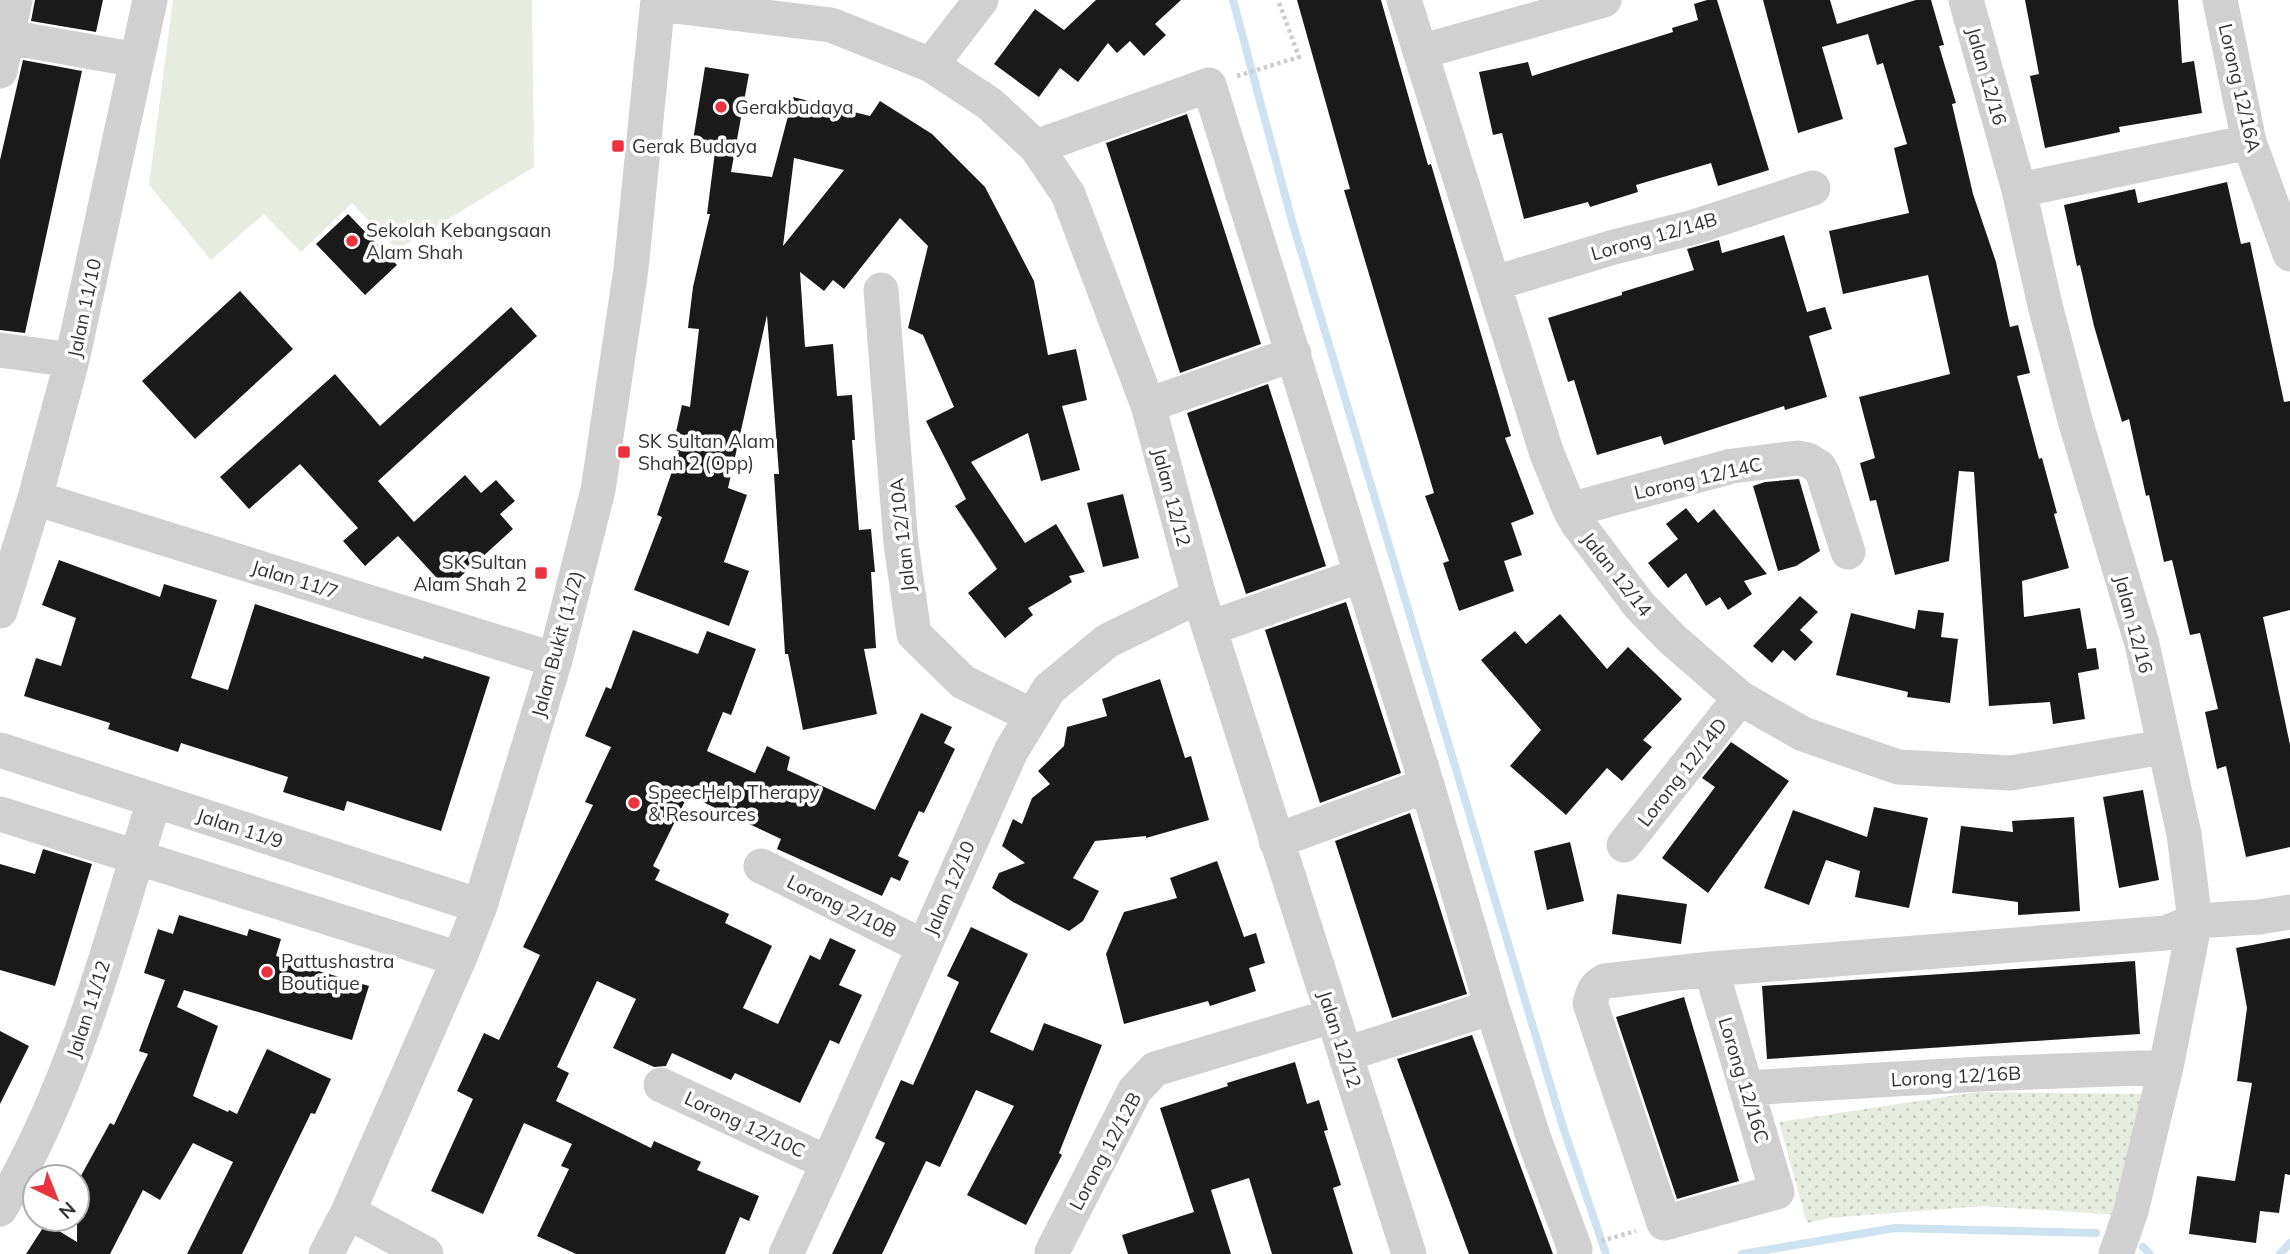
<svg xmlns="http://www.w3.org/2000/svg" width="2290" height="1254" viewBox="0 0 2290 1254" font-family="Mulish,sans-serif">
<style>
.grass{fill:#e6ecdf}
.park{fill:url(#park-dots)}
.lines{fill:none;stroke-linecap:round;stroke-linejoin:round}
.stream{stroke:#cee2ef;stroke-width:8}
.building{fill:#1a1a1a;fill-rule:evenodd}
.path{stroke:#cdcdcd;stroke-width:4.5;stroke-dasharray:3.5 3.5;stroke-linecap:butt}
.minor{stroke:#d0d0d0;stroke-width:35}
.poi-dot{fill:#eb3340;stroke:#fff;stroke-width:2.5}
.labels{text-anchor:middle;stroke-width:7;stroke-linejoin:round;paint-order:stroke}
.street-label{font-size:19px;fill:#333;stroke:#fff}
.poi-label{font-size:19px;fill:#333;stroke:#fff;text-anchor:start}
</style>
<defs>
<pattern id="park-dots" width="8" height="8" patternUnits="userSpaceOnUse" patternTransform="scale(1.75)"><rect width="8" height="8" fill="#e6ecdf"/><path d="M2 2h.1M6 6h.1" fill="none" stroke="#c6cbc0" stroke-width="1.8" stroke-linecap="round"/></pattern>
</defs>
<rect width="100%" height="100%" fill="#fff"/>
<path class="grass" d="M173,0H532L534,167L397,250L352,203L301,252L264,214L211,260L149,185Z"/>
<path class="park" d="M1978,1092L2147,1094L2119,1215L1982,1206L1829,1218L1807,1223L1779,1122Z"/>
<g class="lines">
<path class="stream" d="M1233,0L1292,221L1563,1127L1606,1254
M2143,1247L2150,1254
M1742,1254L1895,1228L2096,1233
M2280,1254L2290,1243"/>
</g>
<path class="building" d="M35,0H103L96,32L31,21Z
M1096,0H1181L1155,24L1166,35L1144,56L1130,41L1117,53L1108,43L1078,82L1060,68L1039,97L994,64L1035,9L1064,30Z
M1297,0H1381L1428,165L1431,164L1511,436L1505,438L1534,514L1511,523L1522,555L1504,561L1514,591L1459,611L1443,563L1449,561L1425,496L1434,493L1344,190L1350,189Z
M1707,0H1717L1769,170L1718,186L1711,163L1636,185L1638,192L1590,207L1588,202L1524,219L1502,133L1493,135L1479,72L1528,62L1532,76L1673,32L1672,28L1698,20L1694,4Z
M1763,0H1830L1837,24L1916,0H1931L1944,45L1939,46L1956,103L1952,104L1973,194L1996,262L2010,327L2018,325L2030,373L2017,376L2039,459L2042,458L2057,513L2054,514L2069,568L2022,581L2024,617L2080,608L2087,649L2096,648L2099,669L2078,673L2085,719L2053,724L2050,702L1989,706L1974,472L1959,471L1949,561L1895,575L1876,500L1870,501L1860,463L1875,458L1859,397L1950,374L1928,275L1843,294L1829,231L1909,213L1894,148L1907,144L1883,63L1877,65L1868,34L1822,47L1843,119L1798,133Z
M2025,0H2178L2182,63L2194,61L2202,113L2119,127L2120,132L2045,148L2030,76L2039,74Z
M23,60L82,71L25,333L0,330V160Z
M705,67L749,74L731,172L772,177L793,97L870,116L880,101L932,134L985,187L1034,281L1048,355L1076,349L1087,400L1062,406L1080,470L1041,481L1028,433L971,462L1025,543L1056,524L1085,572L1069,576L1072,582L1028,608L1033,615L1005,638L968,593L997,569L955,506L966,499L926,421L954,407L923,335L908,328L928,246L900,218L844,289L833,280L824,291L800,272L805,347L833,344L837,396L852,395L855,440H852L859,530L871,529L875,572H871L876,648L864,649L877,714L803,730L788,654H785L774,474H779L767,315L728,488L747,495L724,562L749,571L729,626L634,590L662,517L657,515L679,451L672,450L682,405L690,407L699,329L688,328L693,287L710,214H707L716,144L693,140ZM794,158L844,170L783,246Z
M1187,114L1261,344L1180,373L1106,143Z
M2227,182L2241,244L2250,242L2284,402L2290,401V610L2263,617L2290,745V847L2246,857L2226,766L2217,769L2205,712L2218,709L2200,633L2190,635L2172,560L2164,562L2149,495L2146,496L2129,419L2122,422L2094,326L2080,265L2077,266L2064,205L2135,189L2138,203Z
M348,214L397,265L365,295L316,244Z
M1784,235L1807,312L1825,307L1832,329L1809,336L1827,397L1785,410L1784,406L1664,445L1661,436L1597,455L1574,380L1568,382L1548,318L1622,295V292L1694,270L1687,249L1719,240L1722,253Z
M240,291L293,349L195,439L142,381Z
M511,307L537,336L378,481L414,522L465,475L481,493L496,480L515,501L500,514L513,529L447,589L398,536L365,566L343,541L358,528L300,464L249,509L220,477L335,374L380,426Z
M1268,384L1326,566L1246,594L1187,413Z
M1799,479L1820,551L1796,566L1778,571L1753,486L1765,482Z
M1123,494L1139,558L1103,567L1087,503Z
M1686,508L1698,523L1714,509L1767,574L1744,581L1752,594L1728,610L1720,597L1706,606L1686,573L1668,588L1648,563L1678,539L1666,524Z
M59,560L160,597L164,584L217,600L191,678L228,690L255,604L423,659L424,656L490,677L441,831L347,801L344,811L283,792L288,777L181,743L178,752L108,729L110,723L24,696L36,658L61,666L76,618L42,605Z
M1800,596L1818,612L1800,630L1813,642L1795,661L1783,650L1772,663L1753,646Z
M1346,602L1401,773L1320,803L1265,630Z
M1918,610L1944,613L1941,637L1958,639L1950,703L1907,697L1908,692L1836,675L1851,613L1915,629Z
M1560,614L1607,669L1628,647L1682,699L1643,740L1652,747L1622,781L1607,768L1566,815L1510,766L1541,730L1481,660L1515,631L1526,644Z
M633,630L698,654L707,631L756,649L731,715L723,712L707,751L755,773L767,746L790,757L787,770L875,810L921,713L952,727L944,743L955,749L924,813L919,811L898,856L909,861L900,881L891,877L882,896L777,849L781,839L688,795L653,866L660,870L655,880L729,914L725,923L772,946L743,1008L778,1024L810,955L820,960L830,938L856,950L839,985L862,995L839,1044L830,1040L800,1103L735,1073L731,1080L672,1053L666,1066L654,1067L613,1048L636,999L597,981L557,1067L569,1073L556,1101L651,1148L654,1141L701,1162L697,1170L759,1196L749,1221L740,1217L725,1254H576L537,1236L569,1169L561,1166L572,1144L524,1123L483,1214L431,1191L473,1099L457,1091L484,1033L499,1040L540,955L523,947L593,805L585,802L611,747L585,736L606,687L611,689Z
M1160,679L1185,758L1191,756L1209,820L1146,838V836L1095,841L1073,878L1099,891L1083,921L1069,931L1013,902L992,888L999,873L1025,863L1002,846L1013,819L1022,824L1032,798L1050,784L1038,771L1064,746L1067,727L1107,716L1102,699Z
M1731,742L1789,781L1708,893L1662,858L1715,787L1702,778Z
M2143,790L2159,880L2119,888L2103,797Z
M1874,807L1928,818L1909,908L1855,897L1860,871L1826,860L1809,905L1764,888L1793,810L1867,837Z
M1410,813L1467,994L1392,1018L1335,841Z
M2074,817L2080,911L2018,915V902L1952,893L1961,826L2013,832L2012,821Z
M1570,842L1584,901L1547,910L1534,851Z
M43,849L92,864L55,986L0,970V864L35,874Z
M1217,861L1244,937L1256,933L1265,963L1249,968L1256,991L1210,1006L1208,1001L1124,1024L1106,954L1124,912L1177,898L1170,878Z
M1617,894L1687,904L1681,944L1612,934Z
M179,915L247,936L249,929L281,939L276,956L300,963L299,965L369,986L352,1040L184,990L177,1007L218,1026L193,1096L228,1112L229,1110L237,1114L267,1049L331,1079L315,1114L311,1113L242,1254H187L233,1162L193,1143L160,1200L143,1190L110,1254H26L46,1223L77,1242V1183L110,1123L114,1125L148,1054L139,1051L165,980L144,973L158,929L173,934Z
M971,927L1028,954L990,1032L1033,1051L1044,1023L1102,1045L1059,1153L1062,1155L1026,1225L967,1195L1014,1106L976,1090L940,1167L926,1161L882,1254H832L885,1143L875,1138L901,1080L913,1085L959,982L947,976Z
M2290,938V1175L2285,1174L2279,1213L2260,1211L2256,1243L2189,1234L2197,1176L2235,1181L2252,1083L2237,1081L2247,1008L2236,948Z
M2135,961L2140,1034L1767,1059L1762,986Z
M1684,997L1739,1181L1677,1199L1616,1017Z
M0,1031L29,1046L0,1104Z
M1472,1035L1553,1254H1469L1397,1059Z
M1295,1062L1307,1104L1319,1100L1328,1130L1324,1131L1341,1185L1333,1188L1353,1254H1272L1249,1178L1211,1190L1231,1254H1128L1122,1235L1194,1212L1160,1108L1228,1086L1227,1083Z"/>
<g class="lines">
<path class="path" d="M1237,76L1299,57L1278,0
M1601,1241L1636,1231"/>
<path class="minor" d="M1404,0L1547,454L1570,510L1578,524L1639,605L1672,639L1740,698L1803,734L1898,767L2011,773L2163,747
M1966,0L2019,190L2045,305L2075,420L2142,644L2184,834L2195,921L2166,1067L2131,1211L2116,1254
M2220,0L2249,142L2290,254
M658,4L831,25L931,65L990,104L1036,147L1068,194L1148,405L1199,596L1409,1254
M8,37L137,60
M1420,52L1604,0
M931,65L981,0
M0,71L15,0
M1036,147L1209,85L1427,785L1492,1007L1534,1139L1575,1249L1574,1254
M2019,190L2249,142
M1495,283L1614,247L1694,227L1813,188
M881,290L901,544L914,634L963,682L1032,716
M0,350L72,360
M1148,405L1294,354
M35,498L555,660
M1570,510L1732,466L1797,458L1808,460L1819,467L1823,474L1848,552
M0,611L35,498L72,360L150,0
M1210,628L1361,575
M0,750L480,906
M0,814L459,959
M1276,841L1427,785
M1624,845L1740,698
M761,866L924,947
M1711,969L1777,1192L1664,1223L1590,1003C1593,992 1595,986 1605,981L1711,969L2166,933L2195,921L2259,917L2290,912
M1346,1054L1492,1007
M661,1085L828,1163
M1746,1088L1981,1074L2166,1067
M0,1209C75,1083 112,939 154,800
M348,1212L426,1254
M1052,1252L1135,1090L1155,1069L1332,1016
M326,1254L348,1212L459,959L480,906L555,660L598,490L631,269L658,0
M786,1254L828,1163L1011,751L1049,689L1107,641L1199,596"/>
</g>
<g class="poi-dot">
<circle cx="721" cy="107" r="7"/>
<rect x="611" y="139" width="14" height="14" rx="3.5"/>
<circle cx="352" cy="241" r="7"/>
<rect x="617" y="445" width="14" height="14" rx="3.5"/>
<rect x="534" y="566" width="14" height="14" rx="3.5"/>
<circle cx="634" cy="803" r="7"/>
<circle cx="267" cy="972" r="7"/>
</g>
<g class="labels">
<g class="street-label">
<text transform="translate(1987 76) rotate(74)" y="7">Jalan 12/16</text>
<text transform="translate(2240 88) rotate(77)" y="7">Lorong 12/16A</text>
<text transform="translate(1654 236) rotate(-16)" y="7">Lorong 12/14B</text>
<text transform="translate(84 308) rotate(-78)" y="7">Jalan 11/10</text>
<text transform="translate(1698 478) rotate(-13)" y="7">Lorong 12/14C</text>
<text transform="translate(1172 497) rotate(75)" y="7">Jalan 12/12</text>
<text transform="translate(902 535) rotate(-96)" y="7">Jalan 12/10A</text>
<text transform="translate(1617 574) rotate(52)" y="7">Jalan 12/14</text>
<text transform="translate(295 579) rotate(17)" y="7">Jalan 11/7</text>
<text transform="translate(2134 624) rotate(75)" y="7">Jalan 12/16</text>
<text transform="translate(557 644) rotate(-75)" y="7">Jalan Bukit (11/2)</text>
<text transform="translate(1682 772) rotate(-52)" y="7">Lorong 12/14D</text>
<text transform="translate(240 828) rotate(18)" y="7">Jalan 11/9</text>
<text transform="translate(949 888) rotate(-67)" y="7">Jalan 12/10</text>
<text transform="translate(842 906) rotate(26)" y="7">Lorong 2/10B</text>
<text transform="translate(88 1009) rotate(-72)" y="7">Jalan 11/12</text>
<text transform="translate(1340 1039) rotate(72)" y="7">Jalan 12/12</text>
<text transform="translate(1956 1076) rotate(-3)" y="7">Lorong 12/16B</text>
<text transform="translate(1744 1080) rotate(73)" y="7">Lorong 12/16C</text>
<text transform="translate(745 1124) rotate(25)" y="7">Lorong 12/10C</text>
<text transform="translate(1105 1151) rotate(-62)" y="7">Lorong 12/12B</text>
</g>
<g class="poi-label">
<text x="735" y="114">Gerakbudaya</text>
<text x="632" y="153">Gerak Budaya</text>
<text x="366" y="237">Sekolah Kebangsaan<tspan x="366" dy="22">Alam Shah</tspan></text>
<text x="638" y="448">SK Sultan Alam<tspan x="638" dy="22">Shah 2 (Opp)</tspan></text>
<text x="527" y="569" text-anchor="end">SK Sultan<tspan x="527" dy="22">Alam Shah 2</tspan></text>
<text x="648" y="799">SpeecHelp Therapy<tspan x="648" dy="22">&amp; Resources</tspan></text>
<text x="281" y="968">Pattushastra<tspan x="281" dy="22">Boutique</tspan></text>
</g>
</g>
<g transform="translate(56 1198) rotate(137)"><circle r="33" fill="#ffffff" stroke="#adadad" stroke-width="2"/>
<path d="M0-5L12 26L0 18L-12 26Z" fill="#eb3340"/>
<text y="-10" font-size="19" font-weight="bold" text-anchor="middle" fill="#333333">N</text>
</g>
</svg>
